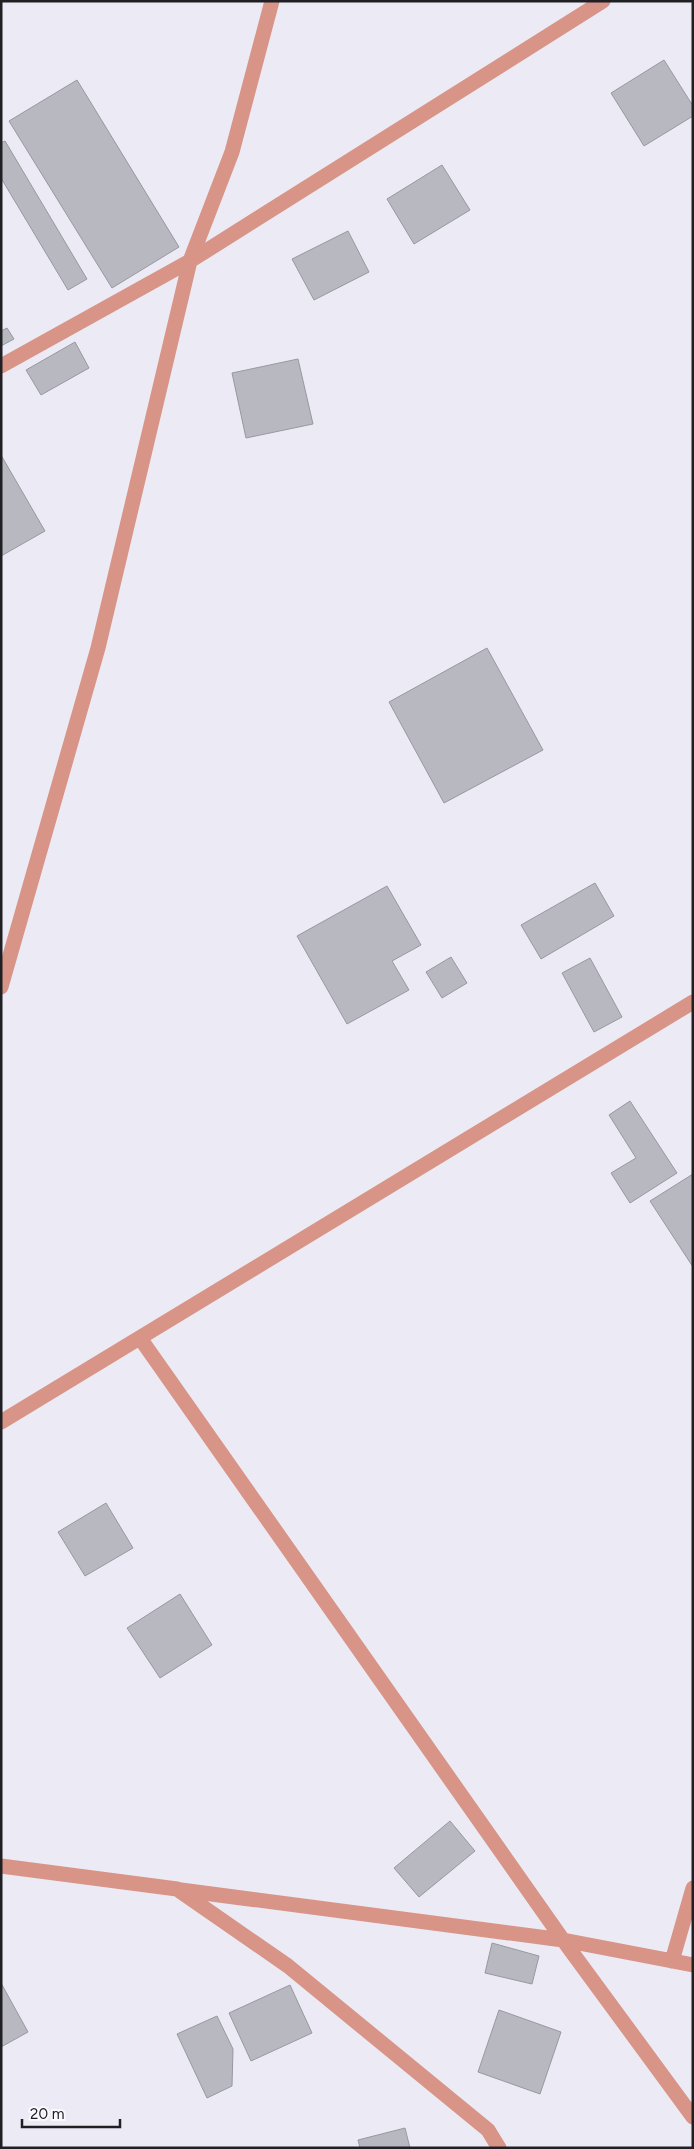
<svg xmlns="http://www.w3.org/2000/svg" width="694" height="2149" viewBox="0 0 694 2149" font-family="Figtree,sans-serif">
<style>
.building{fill:#b8b8c1;stroke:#9898a1}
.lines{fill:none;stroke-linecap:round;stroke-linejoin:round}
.street{stroke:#d79487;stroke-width:15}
</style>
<rect width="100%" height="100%" fill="#ecebf5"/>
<path class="building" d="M664,60L693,106V116L644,146L611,93Z
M77,80L179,247L112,288L9,121Z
M5,141L87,279L68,290L1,178V143Z
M442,165L470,210L414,244L387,199Z
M348,231L369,272L314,300L292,259Z
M7,328L14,339L1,346V331Z
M75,342L89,368L41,395L26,370Z
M298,359L313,424L246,438L232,373Z
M1,455L45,531L1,556Z
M487,648L543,750L444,803L389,702Z
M595,883L614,916L541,959L521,925Z
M387,886L421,945L392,961L409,990L347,1024L297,936Z
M451,957L467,983L442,998L426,972Z
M590,958L622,1017L594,1032L562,973Z
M630,1101L677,1173L630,1203L611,1173L636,1158L609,1115Z
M693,1174V1267L650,1201Z
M106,1503L133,1548L85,1576L58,1532Z
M180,1594L212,1645L160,1678L127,1628Z
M450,1821L475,1851L419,1897L394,1868Z
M492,1943L539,1956L532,1984L485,1973Z
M1,1983L28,2032L1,2047Z
M290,1985L312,2033L251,2061L229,2013Z
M499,2010L561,2032L540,2094L478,2072Z
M217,2016L233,2049L232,2086L207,2098L177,2034Z
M405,2128L410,2148H360L358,2140Z"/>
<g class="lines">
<path class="street" d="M1,366L190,261L603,1
M1,987L98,648L190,261L232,152L272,1
M140,1338L563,1940L693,2117
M1,1422L693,1002
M1,1866L177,1889L288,1966L488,2130L499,2148
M181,1890L563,1940L693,1965
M672,1961L693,1888"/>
</g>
<rect width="694" height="2149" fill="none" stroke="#202024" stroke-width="5"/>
<path d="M22 2119v8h98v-8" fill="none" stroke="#202024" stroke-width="2.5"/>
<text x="30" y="2119" font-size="15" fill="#202024" stroke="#f9f9ff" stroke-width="4" paint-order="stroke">20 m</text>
</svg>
